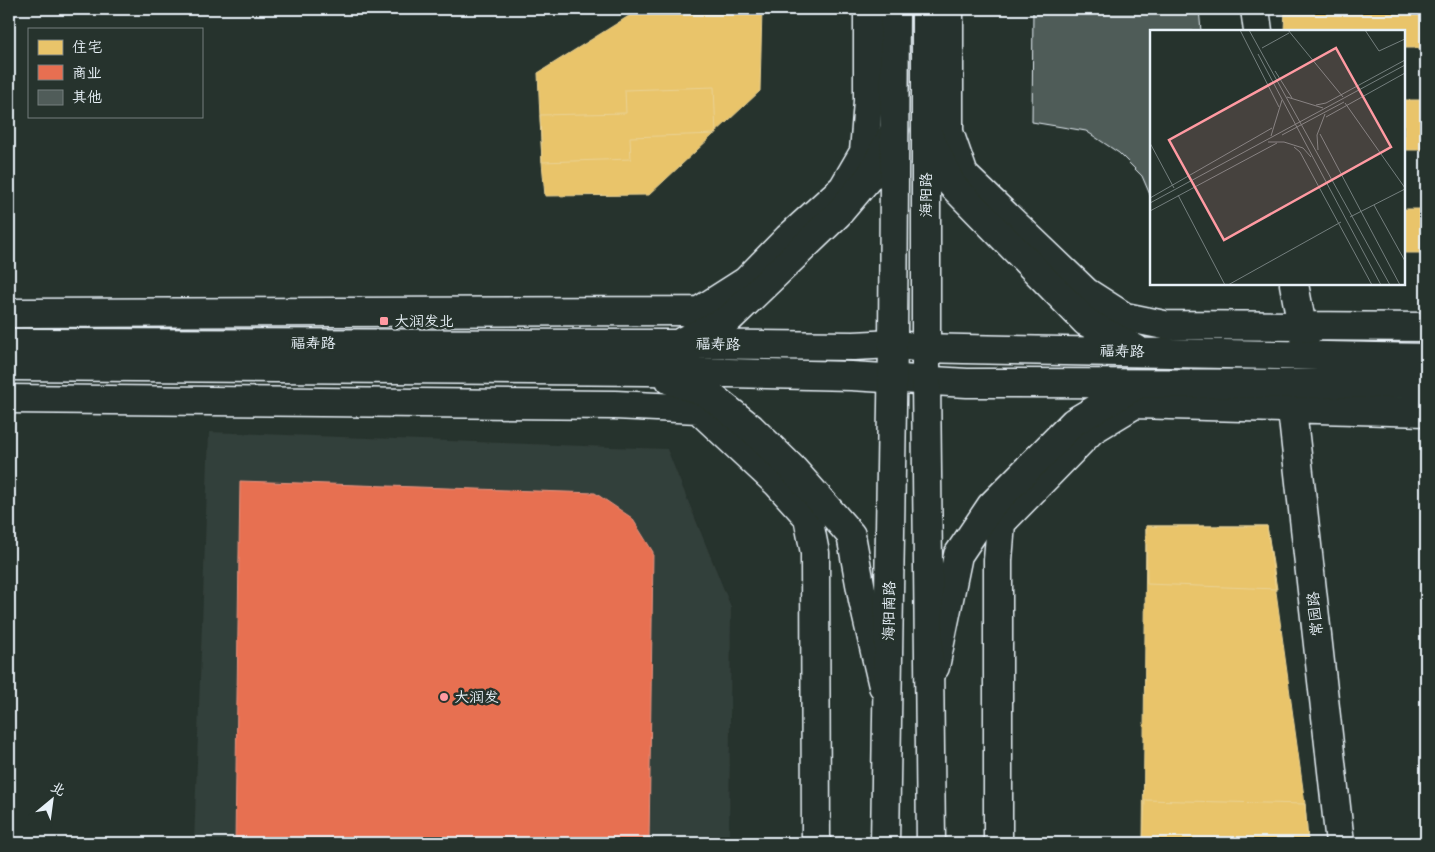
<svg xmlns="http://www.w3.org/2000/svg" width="1435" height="852" viewBox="0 0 1435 852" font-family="Dekko,'LXGW WenKai TC',sans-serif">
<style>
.built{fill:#333f3a}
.homes{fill:#e9c46a;stroke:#e9d295}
.shops{fill:#e76f51;stroke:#e79683}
.building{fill:#505c59;stroke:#e8f1f8}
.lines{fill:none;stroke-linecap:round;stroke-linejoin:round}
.minor-casing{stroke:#e8f1f8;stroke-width:31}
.secondary-casing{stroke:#e8f1f8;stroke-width:31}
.primary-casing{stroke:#e8f1f8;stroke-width:31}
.minor{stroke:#26332d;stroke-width:28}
.secondary{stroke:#26332d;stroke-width:28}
.primary{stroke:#26332d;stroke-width:28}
.poi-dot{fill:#ff9aa2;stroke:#26332d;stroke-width:2}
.labels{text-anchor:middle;stroke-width:5;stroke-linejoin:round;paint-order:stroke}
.street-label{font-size:15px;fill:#e8f1f8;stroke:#26332d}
.poi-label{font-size:15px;fill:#e8f1f8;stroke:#26332d;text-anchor:start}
.inset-road{fill:none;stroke:#747f7e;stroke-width:1}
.view{fill:#ff9aa2;fill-opacity:0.15;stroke:#ff9aa2;stroke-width:2.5}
.inset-edge{fill:none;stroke:#e8f1f8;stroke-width:2.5}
</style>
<rect width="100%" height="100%" fill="#26332d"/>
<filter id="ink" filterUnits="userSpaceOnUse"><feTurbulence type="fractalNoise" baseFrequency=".02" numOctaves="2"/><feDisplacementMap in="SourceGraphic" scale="10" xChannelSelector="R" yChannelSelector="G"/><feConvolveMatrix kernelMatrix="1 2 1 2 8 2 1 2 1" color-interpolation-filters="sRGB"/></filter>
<g filter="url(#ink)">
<path class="built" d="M209,432L667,449L731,607L729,843H194Z"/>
<path class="homes" d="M640,9H762L760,91L649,195L545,196L542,162L538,73Z
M1285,9H1426V48H1404V31H1284Z
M714,87L716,134L630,137L631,159L542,162L540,115L626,113L625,90Z
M1404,100H1426V150H1404Z
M1404,209H1426V253H1404Z
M1146,526H1267L1305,804L1308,843H1143Z
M1146,526H1267L1277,589L1147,584Z
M1145,800L1305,804L1308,843H1143Z"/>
<path class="shops" d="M240,481L595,493L632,518L653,552L649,843H235Z"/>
<path class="building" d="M1033,9H1199L1201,31H1151V197L1142,176L1119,153L1086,131L1032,122Z"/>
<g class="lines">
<g class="minor-casing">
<path id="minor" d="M949,9V132L964,175L1086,292L1125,317L1164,325L1426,327
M1255,9L1258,31
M1294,284L1305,343
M9,313L699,311L746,281L788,238L843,188L864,152L868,101V9
M1290,392L1340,843
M9,399L615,405L698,409L778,484L808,517L815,553L816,843
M998,843V560L1001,523L1092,430L1135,404L1426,412"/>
</g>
<g class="secondary-casing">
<path id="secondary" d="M926,130L952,185L1086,322L1136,349
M683,341L729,319L838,214L871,175L894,131
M9,343L677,344L854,346L893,344L921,348L964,349L1426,358
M9,366L647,371L851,376L967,383L1426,384
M670,380L707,393L751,428L793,469L851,535L863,600L883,686
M935,667L958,555L991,506L1074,422L1137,385"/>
</g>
<g class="primary-casing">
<path id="primary" d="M926,9V380L931,843
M885,843L893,344L895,9"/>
</g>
<use href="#minor" class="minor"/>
<use href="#secondary" class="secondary"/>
<use href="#primary" class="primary"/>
</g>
</g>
<g class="poi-dot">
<rect x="379" y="316" width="10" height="10" rx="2.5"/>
<circle cx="444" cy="697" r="5"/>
</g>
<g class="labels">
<g class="street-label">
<text transform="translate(926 195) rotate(-90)" y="5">海阳路</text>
<text x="313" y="348">福寿路</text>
<text transform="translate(718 344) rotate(1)" y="5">福寿路</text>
<text transform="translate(1122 351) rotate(1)" y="5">福寿路</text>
<text transform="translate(889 611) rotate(-89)" y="5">海阳南路</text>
<text transform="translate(1315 614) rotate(-96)" y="5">常园路</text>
</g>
<g class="poi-label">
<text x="394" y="326">大润发北</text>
<text x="454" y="702">大润发</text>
</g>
</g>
<g transform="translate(1150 30)">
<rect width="255" height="255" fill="#26332d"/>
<path class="inset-road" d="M90,0L129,77M99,0L240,255M138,0L193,67M215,0L229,21L255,9M112,18L139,3M108,24L231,255M125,41L142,68M137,67L173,78M195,73L255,158M166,75L176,73L255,30M176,87L255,43M170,104L250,255M132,105L194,72M121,106L132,70M118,112H134L153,118L161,127M0,113L24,158M144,117L150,122L222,255M168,120L167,105L175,84M28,165L75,255M0,168L122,98M0,173L255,35M224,175L255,231M0,181L127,113M200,187L255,159M78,255L191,192"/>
<path class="view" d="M186,18L241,117L74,210L19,110Z"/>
<rect width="255" height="255" class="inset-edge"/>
</g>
<rect width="1435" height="852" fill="none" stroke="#26332d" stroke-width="30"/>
<rect x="15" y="15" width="1405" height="822" fill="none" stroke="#e8f1f8" stroke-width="2" filter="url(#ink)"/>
<rect x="28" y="28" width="175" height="90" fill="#26332d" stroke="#747f7e"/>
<rect x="38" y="40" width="25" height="15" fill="#e9c46a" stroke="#747f7e"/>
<text x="72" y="52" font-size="15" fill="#e8f1f8">住宅</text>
<rect x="38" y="65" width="25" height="15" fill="#e76f51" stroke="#747f7e"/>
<text x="72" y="78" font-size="15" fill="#e8f1f8">商业</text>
<rect x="38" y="90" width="25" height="15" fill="#505c59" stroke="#747f7e"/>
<text x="72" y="102" font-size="15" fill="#e8f1f8">其他</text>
<g transform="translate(52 800) rotate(29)" stroke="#26332d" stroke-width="4" paint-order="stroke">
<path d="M0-4L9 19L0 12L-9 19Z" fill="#e8f1f8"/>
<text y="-8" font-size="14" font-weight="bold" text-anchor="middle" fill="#e8f1f8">北</text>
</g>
</svg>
